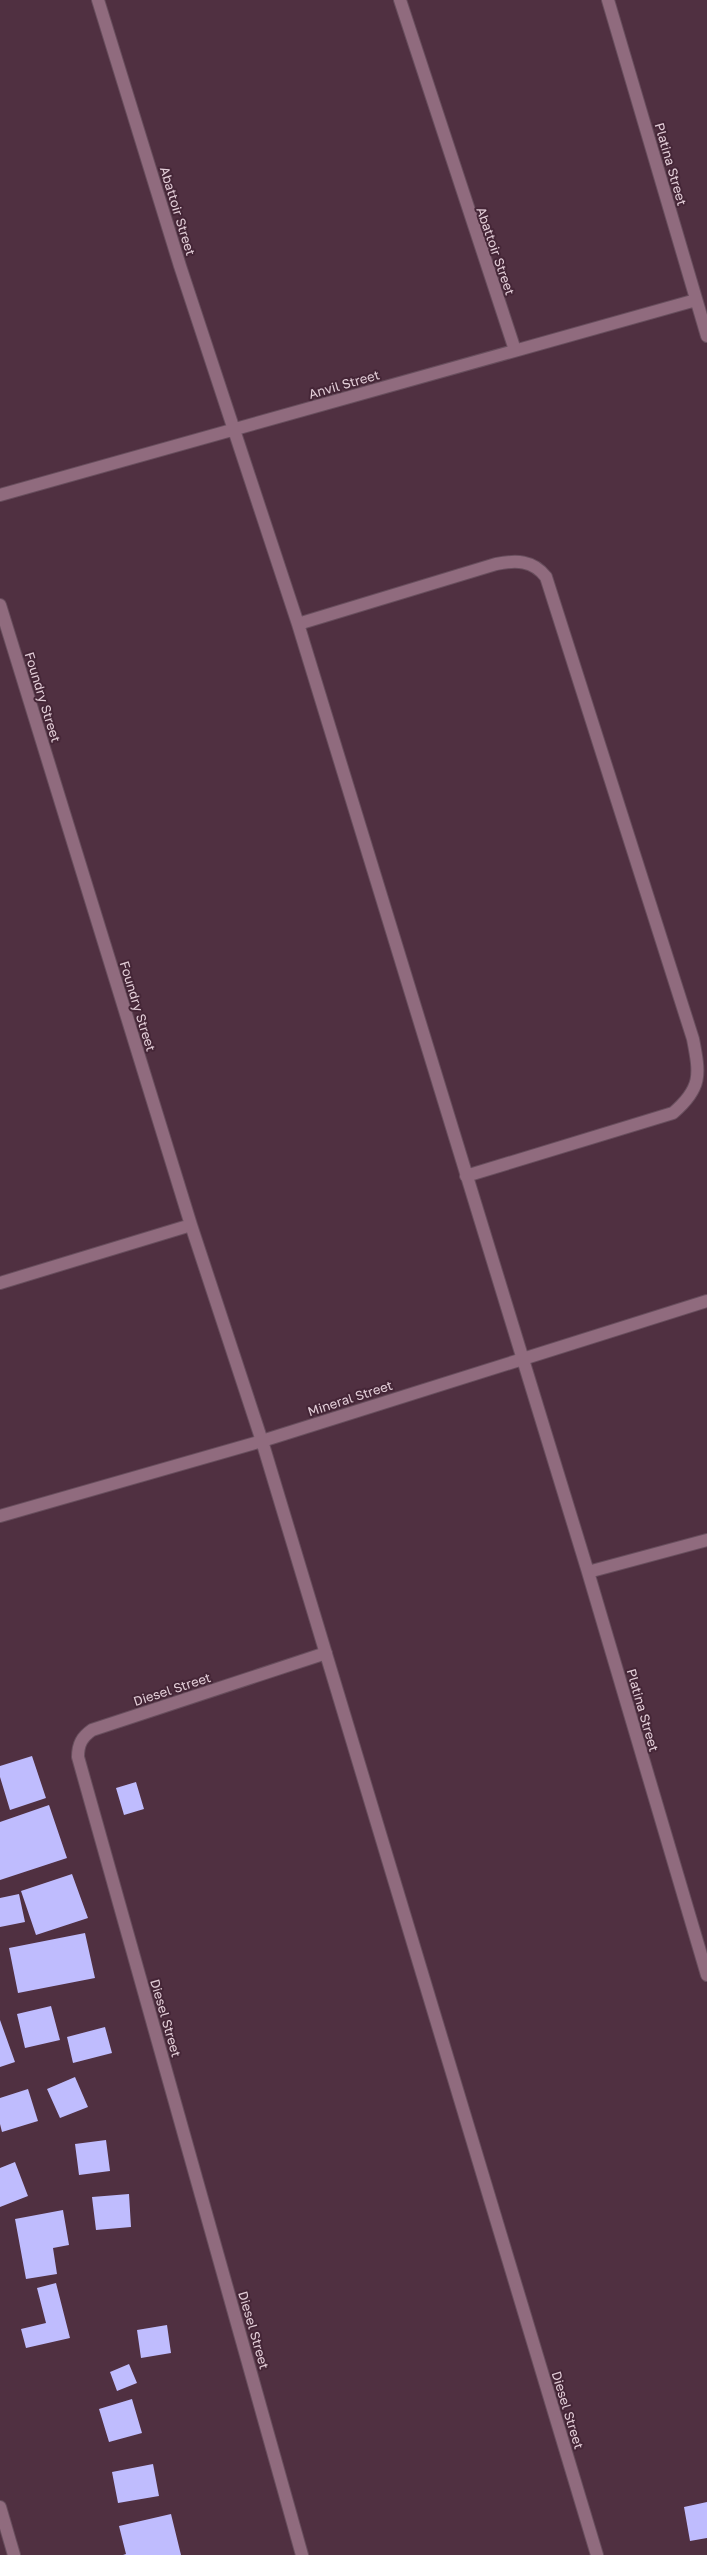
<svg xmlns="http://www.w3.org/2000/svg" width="707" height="2555" viewBox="0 0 707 2555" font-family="'Golos Text',sans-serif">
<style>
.building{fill:#bfbcfe}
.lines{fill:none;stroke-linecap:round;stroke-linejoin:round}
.minor-casing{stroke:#684e5d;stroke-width:14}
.minor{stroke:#906b7e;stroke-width:12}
.labels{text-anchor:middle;stroke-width:4;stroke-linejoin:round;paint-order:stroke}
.street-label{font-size:13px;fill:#e3ced8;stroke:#452637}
</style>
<rect width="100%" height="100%" fill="#503041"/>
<path class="building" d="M32,1756L46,1798L10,1810L0,1777V1766Z
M136,1782L144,1809L124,1815L116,1788Z
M49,1805L67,1858L0,1880V1822Z
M72,1874L88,1918L36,1935L21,1891Z
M19,1894L25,1922L0,1927V1898Z
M85,1933L95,1978L18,1993L9,1948Z
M51,2006L60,2040L25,2048L17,2014Z
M0,2020L15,2062L0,2067Z
M105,2027L112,2053L73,2063L67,2037Z
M75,2077L88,2107L60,2118L47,2089Z
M28,2089L38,2121L2,2132L0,2124V2098Z
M106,2140L110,2171L79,2175L75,2144Z
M15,2162L28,2196L0,2207V2168Z
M129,2194L131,2227L96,2230L92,2197Z
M63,2210L69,2245L53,2248L57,2274L26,2279L15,2219Z
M56,2283L70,2338L26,2348L21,2329L46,2323L37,2288Z
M167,2325L171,2353L141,2358L137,2330Z
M129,2364L137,2383L117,2391L110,2372Z
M132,2399L142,2433L109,2442L99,2409Z
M153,2464L159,2496L118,2503L112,2472Z
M707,2502V2538L690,2541L684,2507Z
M171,2514L181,2555H123L126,2554L119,2526Z"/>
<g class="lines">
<g class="minor-casing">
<path id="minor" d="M98,0L180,266L298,624L588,1572
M400,0L515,350
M608,0L707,336
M0,495L696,300
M0,605L191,1225L262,1441L597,2555
M298,624L496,564C516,560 533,560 546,577L693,1039C700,1075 702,1088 673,1113L466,1176
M0,1283L191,1225
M0,1516L262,1441L707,1301
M707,1540L588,1572L707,1975
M0,2507L14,2555
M302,2555L78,1757C78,1744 82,1737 92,1730L326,1653"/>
</g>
<use href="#minor" class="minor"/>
</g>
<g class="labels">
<g class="street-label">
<text transform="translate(671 164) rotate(74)" y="5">Platina Street</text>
<text transform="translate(178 211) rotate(73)" y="5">Abattoir Street</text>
<text transform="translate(496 251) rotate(71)" y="5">Abattoir Street</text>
<text transform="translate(344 384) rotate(-16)" y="5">Anvil Street</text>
<text transform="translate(43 697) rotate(73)" y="5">Foundry Street</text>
<text transform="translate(138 1006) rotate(73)" y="5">Foundry Street</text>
<text transform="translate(350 1398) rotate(-18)" y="5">Mineral Street</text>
<text transform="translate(172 1689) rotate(-18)" y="5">Diesel Street</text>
<text transform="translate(643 1710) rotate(74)" y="5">Platina Street</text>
<text transform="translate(166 2018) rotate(74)" y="5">Diesel Street</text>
<text transform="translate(254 2330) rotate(74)" y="5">Diesel Street</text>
<text transform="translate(568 2410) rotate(73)" y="5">Diesel Street</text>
</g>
</g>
</svg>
